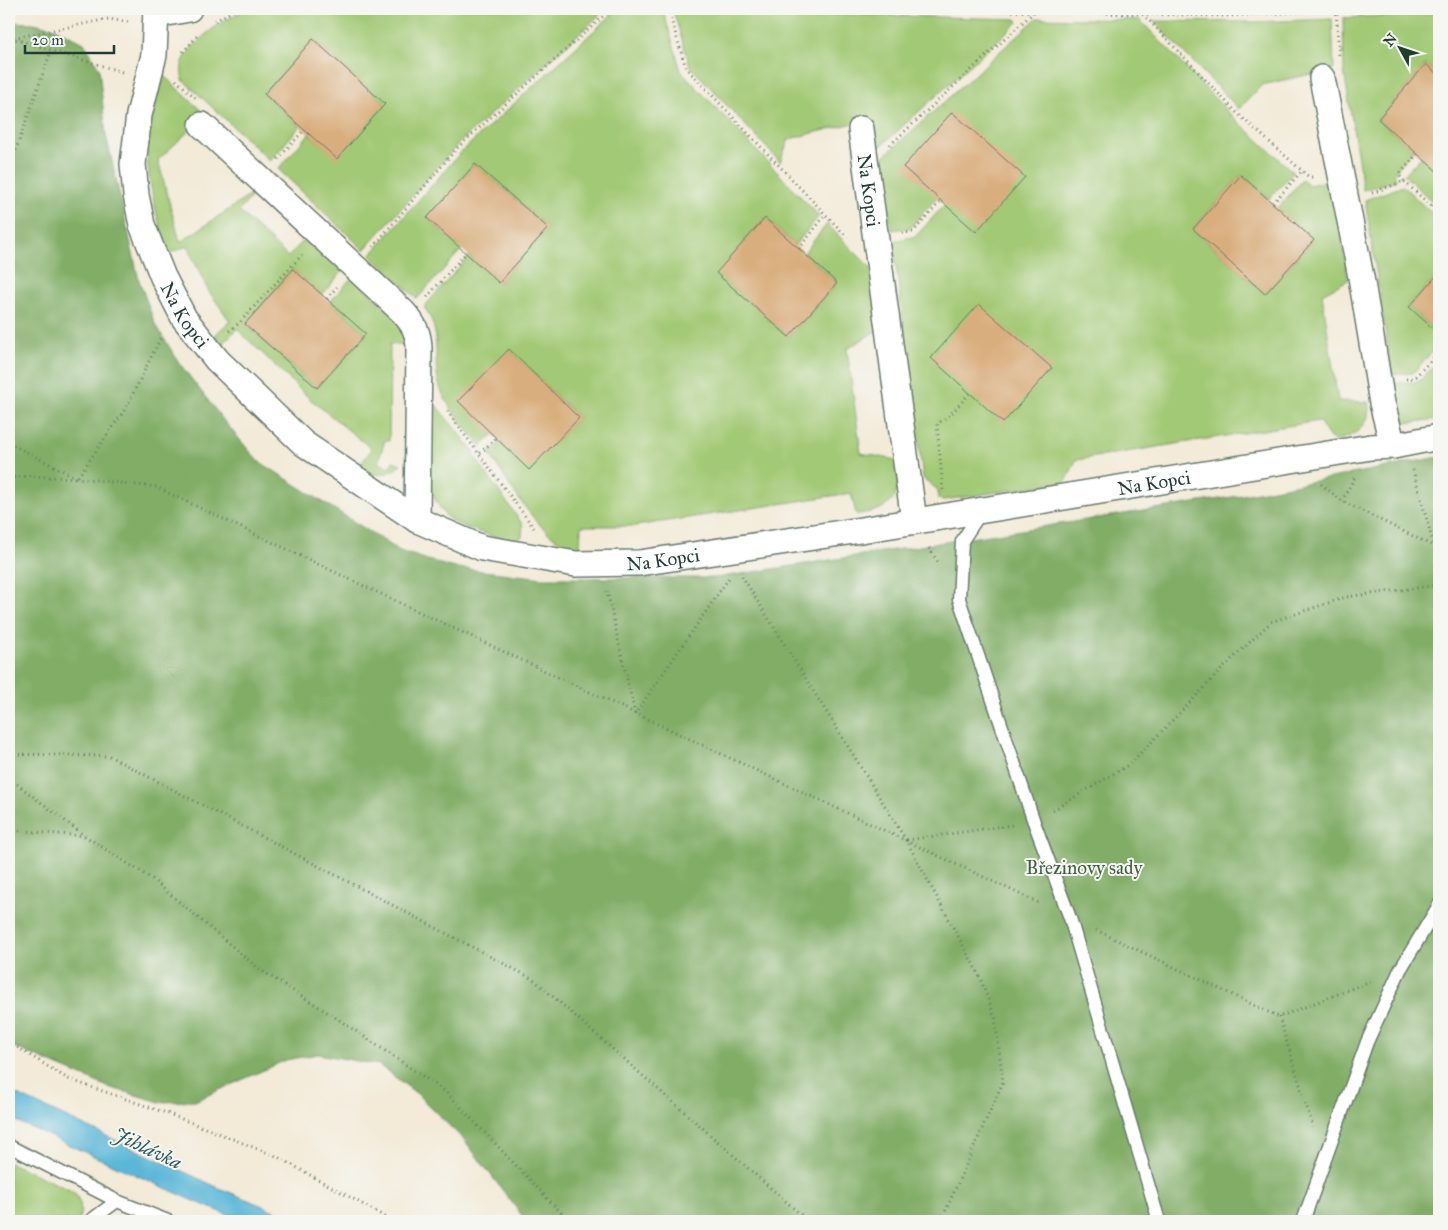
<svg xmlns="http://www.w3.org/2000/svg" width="1448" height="1230" viewBox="0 0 1448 1230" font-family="'IM FELL Great Primer',serif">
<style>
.green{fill:#a2c974;stroke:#608354}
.forest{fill:#81ad66;stroke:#50754d}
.water{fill:#5ab7d8;stroke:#3c7a86}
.building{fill:#d9ae7e}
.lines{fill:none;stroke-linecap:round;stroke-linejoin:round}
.lane-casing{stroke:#697a6d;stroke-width:15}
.street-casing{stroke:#697a6d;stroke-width:28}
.path{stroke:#697a6d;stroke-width:3;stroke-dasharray:1 4;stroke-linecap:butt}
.lane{stroke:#fff;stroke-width:12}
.street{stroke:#fff;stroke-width:25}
.labels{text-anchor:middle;stroke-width:4;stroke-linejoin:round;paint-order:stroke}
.street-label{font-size:19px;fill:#1f3d34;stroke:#f6f6f2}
.park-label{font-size:19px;fill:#406044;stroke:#f6f6f2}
.water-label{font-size:20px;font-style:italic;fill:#2e5c5d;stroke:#f6f6f2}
</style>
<rect width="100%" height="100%" fill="#f6f6f2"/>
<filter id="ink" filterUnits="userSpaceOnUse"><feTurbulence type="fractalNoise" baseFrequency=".02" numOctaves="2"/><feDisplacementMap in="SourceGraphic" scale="10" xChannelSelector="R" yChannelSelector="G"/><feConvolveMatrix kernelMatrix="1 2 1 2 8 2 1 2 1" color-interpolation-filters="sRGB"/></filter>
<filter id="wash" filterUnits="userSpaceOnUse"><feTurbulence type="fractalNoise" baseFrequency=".0096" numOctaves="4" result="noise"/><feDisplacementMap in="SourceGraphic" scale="20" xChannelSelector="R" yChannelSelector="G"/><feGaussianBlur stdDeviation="1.12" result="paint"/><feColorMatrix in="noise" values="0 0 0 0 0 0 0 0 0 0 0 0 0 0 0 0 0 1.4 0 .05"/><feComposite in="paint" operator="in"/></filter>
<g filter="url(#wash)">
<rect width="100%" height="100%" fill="#f3ead7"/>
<path class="green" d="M247,9H606L459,143L364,250L278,169L309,134L337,158L385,104L313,39L264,94L300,126L270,161L183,80C182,75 181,70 182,65C187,43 227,17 247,9Z
M618,9L663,10L681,71L819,216L795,245L765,218L717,273L789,337L837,283L804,253L827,224L871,268L879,329L847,349L861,453L896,460C896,468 899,477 898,485C897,507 874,513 856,514L851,493L635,526H581L580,548C543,547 508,481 489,453L500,442L529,469L579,418L509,349L493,435L481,446C464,425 440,402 437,374C434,350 441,330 424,307L469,256L499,283L548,228L475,164L427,218L462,249L417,299L372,257L371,254L462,151Z
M673,10L1016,19L1018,22L871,155L866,120L789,139L780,162L690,66Z
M1439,13V76L1426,64L1378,119L1413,150L1394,173L1397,180L1363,190L1344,71L1343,18Z
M1037,18L1140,20L1230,114L1293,172L1269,199L1241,175L1193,229L1265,294L1314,240L1278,208L1302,180L1308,185L1334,180L1348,280L1322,294L1338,401L1368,402C1373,425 1354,437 1335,441L1329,437L1319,421L1076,460L1066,482L944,500L938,499V490L923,478L893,241L916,236L945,204L937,197L910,228L891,230L881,159Z
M1332,19L1334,69L1262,85L1239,109L1153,21L1254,22Z
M164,76L206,115L158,160L180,242L249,196L253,195L239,211L288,257L305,239L308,238L344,269L322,295L293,269L245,324L317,388L366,334L330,302L352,277L394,316L410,344H390L389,441L385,440L378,463L390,467L393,461L401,464C394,472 380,477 370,473C367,472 362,467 360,465L372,449L310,399L237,329L222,344L215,335L230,321L208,290L187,246L168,254C158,221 148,185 147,151C147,125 155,99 164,76Z
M1421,157L1439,173V208L1404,175Z
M1403,186L1439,220V273L1409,307L1439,334V344L1413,373L1392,374L1365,200Z
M1434,366L1439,371V419L1405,423L1394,383L1418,382Z
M430,398L475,453L473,455L523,525L522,536L517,542C501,539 460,528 448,518C440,511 430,490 429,480C427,455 430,423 430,398Z
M9,1162L74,1192C81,1202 83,1210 78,1221H9Z"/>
<path class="forest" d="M9,22L34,23L55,28L84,43L99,68L106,135L139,280L155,324L180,364L224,421L257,460L400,551L450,567L543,578H715L1232,497L1439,457V1221H526L465,1141L416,1093L379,1065L318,1054L286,1060L195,1101L160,1102L108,1087L9,1045Z"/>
<path class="water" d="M9,1091L217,1187L299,1221H243L194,1201L9,1118Z"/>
<g id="blocks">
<path class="building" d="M313,39L385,104L337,159L264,94Z
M1426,64L1439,76V173L1378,119Z
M952,112L1025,177L976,232L903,167Z
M475,164L548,228L499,283L427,218Z
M1241,175L1314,240L1265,294L1193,229Z
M765,218L837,283L789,337L716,273Z
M293,269L366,334L317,388L245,324Z
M1439,273V334L1409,307Z
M979,304L1052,368L1003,423L931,358Z
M509,349L579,418L529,470L458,401Z"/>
</g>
</g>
<g filter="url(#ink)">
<use href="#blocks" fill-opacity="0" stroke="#697a6d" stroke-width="1"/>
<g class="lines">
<g class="lane-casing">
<path id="lane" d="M981,512L962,541L959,599L1034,822L1070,918L1159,1221
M9,1146L117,1201L168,1221
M90,1221L117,1201
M1303,1221L1367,1042L1400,970L1439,905"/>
</g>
<g class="street-casing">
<g id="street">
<path id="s1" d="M156,9L154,55L139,115L133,164L136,195L142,225L163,277L184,318L217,360L303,443L417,520L482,548L576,564L639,563L861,530L1371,447L1393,446L1439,437"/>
<path d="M156,15L189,9"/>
<path d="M1322,78L1361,277L1382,403L1393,446"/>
<path d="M202,125L403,312C414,324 419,334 419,349L417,520"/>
<path id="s2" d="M861,129L914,521"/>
</g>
</g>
<path class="path" d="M668,9L686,68L847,237
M912,9L1225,16L1356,9
M1336,9L1339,56
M1143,14L1236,112L1309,177H1315
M215,21L236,9
M11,38L122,72
M9,39L108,19L128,22
M183,52L197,36
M176,80L197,99
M890,145L1034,12
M278,159L304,130
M9,169L51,51
M1404,181L1399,175L1417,154
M1372,193L1404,181L1439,214
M1273,203L1302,171
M1432,207L1439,199
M902,233L913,232L941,201
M373,247L457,148L611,9
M799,249L826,214
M427,297L466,253
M327,299L337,287
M229,331L239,323L302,255
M1432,360L1439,367
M1406,379L1414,378L1439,352
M447,411L534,528
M9,443L77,478L156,487L364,586L1041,904
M480,453L496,438
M1413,470L1434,546L1439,552
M9,478L26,476L77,478L126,408L162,335
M1321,484L1342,501L1433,546
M943,490L937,424L949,416L970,393
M1342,501L1355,477
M929,548L939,564
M742,576L906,840L979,975L995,1018L1003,1082L941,1221
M607,591L635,714L729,578
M9,754L109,756L533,979L808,1221
M9,778L85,836L152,879L259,969L344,1023L446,1092L569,1221
M1053,810L1130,764L1232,659L1271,622L1346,597L1439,585
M9,830L84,836
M907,840L1012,825
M1096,930L1279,1017L1371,981
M1279,1017L1313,1127
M9,1042L68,1079L169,1114L276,1156L375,1211L391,1221"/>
<use href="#lane" class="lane"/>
<use href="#street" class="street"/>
</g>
</g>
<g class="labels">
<g class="street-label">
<text dy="7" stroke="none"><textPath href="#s2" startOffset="62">Na Kopci</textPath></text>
<text dy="7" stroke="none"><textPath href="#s1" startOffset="319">Na Kopci</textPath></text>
<text dy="7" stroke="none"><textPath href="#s1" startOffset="1382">Na Kopci</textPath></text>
<text dy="7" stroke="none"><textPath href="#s1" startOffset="885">Na Kopci</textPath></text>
</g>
<g class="park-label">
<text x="1084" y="874">Březinovy sady</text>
</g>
<g class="water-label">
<text transform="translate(148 1148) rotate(25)" y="7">Jihlávka</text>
</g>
</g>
<rect width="1448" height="1230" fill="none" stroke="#f6f6f2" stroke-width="30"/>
<g transform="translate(1400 48) rotate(310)" stroke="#f6f6f2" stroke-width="4" paint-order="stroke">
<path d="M0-4L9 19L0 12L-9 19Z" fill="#1f3d34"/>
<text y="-8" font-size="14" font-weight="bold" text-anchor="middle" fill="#1f3d34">N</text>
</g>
<path d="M25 45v8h89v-8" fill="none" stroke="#1f3d34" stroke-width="2.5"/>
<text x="32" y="45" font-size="15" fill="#1f3d34" stroke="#f6f6f2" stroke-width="4" paint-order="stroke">20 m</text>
</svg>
